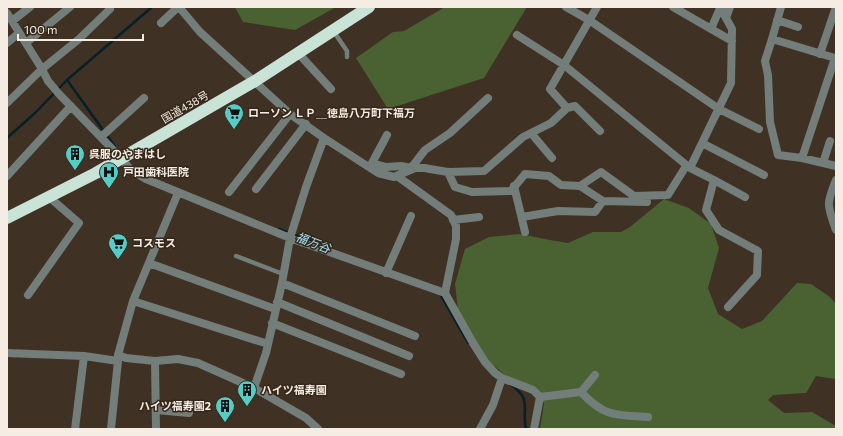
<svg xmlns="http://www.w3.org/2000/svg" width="843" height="436" viewBox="0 0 843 436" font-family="Commissioner,'Noto Sans JP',sans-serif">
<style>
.green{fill:#4a6231}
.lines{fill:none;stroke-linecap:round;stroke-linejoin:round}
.stream{stroke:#052027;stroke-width:2.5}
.lane{stroke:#737d79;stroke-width:4.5}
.street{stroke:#737d79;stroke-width:8}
.highway{stroke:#c9e3d7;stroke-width:12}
.labels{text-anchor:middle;stroke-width:3;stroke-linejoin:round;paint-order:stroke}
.street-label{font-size:11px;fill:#f5ece3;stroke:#352719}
.poi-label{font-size:11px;font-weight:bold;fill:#f5ece3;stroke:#352719;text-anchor:start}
.water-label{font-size:12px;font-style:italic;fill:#a6e8fa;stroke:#352719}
</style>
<rect width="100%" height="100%" fill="#3f3123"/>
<path class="green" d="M235,7H336L295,30L243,22Z
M445,7H527L484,78L388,109L356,58L393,32L404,31Z
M664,199L689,208L711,224L719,248L708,288L718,314L742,329L762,321L797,283L811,284L830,297L836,304V377L834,379L816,376L806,393L773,395L768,400L784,413L812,412L836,426V429H540L544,403L522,386L507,377L488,360L471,336L458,310L455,284L465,249L489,237L520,234L550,240L568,243L593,232H621L630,227Z"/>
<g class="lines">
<path class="stream" d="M67,80L116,148
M7,138L35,113L67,80L152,7
M279,229L311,241
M440,294L468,343
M511,385C533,400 521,408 526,429"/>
<path class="lane" d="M334,32L347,51V57
M236,256L283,274"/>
<path class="street" d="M566,7L589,20L719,109L759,129
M673,7L732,41
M7,13L42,69L48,81L59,94L121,158L131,170L146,179L290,238L445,293L473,343L485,362L495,373L502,378L533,390L540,397
M726,18L730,7
M777,20L798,27
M12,21L30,7
M161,23L178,7
M711,29L720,8
M517,35L564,65L690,168L731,83L732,29L720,7
M772,39L781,7
M7,43L19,33
M26,43L70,7
M298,53L331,89
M820,54L836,7
M7,103L42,69L79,39L110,9
M567,108L575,106L600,131
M531,133L552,158
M387,135L372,163L386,167L401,166L411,168L425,150L450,133L488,98
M101,137L144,98
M324,138L378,173L394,177L415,168H424L448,172L484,171L523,137L551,123L567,108L550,89L597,7
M702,143L764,175
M802,158L835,58L772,39L765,61L768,75L770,122L778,155L802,158L836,166
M823,163L830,141
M690,168L714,180L706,210L719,230L758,251L757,275L728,307
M448,172L455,187L472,192L511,191L525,174L549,176L561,185L580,186L601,172L634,196L668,195L686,166
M7,176L71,106
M397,176L451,215L456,226V239L445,293
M714,180L745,197
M836,180C826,204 827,205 836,230
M514,186L525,232
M580,186L603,201
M256,189L306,124
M229,192L290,114
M522,217L558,211L595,212L603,201L647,202
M453,220L479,217
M149,263L275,309
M386,273L411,216
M282,283L415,336
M28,295L79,223L49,197
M133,301L268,344
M277,302L409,356
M272,323L401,374
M7,353L84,356L118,361V355L126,358L155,361L156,429
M118,355L133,301L178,193
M155,361L178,359L198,363L254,388L266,353L282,283L290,238L306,187L324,138L290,114L200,32L179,7
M254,388L306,418L318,429
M581,392L595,375
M540,397L581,392C604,417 616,415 648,417
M156,410L189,413
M75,429L84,356
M111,429L118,361
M480,429L493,405L502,378
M534,429L540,397"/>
<path class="highway" d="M7,218L96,173L255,81L369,7"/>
</g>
<defs>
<g id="supermarket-pin" transform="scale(1)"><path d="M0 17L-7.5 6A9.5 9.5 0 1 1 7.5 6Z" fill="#54cdc7" stroke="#352719"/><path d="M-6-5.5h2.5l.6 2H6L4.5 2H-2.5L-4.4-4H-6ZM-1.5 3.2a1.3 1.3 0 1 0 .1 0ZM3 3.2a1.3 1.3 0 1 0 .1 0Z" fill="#111"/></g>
<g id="building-pin" transform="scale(1)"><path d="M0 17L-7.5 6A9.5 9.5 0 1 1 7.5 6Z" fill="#54cdc7" stroke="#352719"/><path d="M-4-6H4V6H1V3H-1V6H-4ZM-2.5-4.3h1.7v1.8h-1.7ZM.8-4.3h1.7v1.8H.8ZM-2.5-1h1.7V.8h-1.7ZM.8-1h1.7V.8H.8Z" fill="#111"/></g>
<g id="hospital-pin" transform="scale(1)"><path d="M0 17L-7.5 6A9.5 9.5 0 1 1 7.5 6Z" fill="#54cdc7" stroke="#352719"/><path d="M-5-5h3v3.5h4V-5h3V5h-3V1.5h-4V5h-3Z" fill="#111"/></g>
</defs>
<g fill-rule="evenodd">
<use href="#supermarket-pin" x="234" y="113"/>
<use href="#building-pin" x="75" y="154"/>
<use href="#hospital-pin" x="109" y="172"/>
<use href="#supermarket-pin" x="118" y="243"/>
<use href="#building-pin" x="247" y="390"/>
<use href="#building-pin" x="225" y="406"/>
</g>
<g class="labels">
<g class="street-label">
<text transform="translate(185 107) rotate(-30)" y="4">国道438号</text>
</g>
<g class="poi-label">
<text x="248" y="117">ローソン ＬＰ＿徳島八万町下福万</text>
<text x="89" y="158">呉服のやまはし</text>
<text x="123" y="176">戸田歯科医院</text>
<text x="132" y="247">コスモス</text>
<text x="261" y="394">ハイツ福寿園</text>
<text x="211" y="410" text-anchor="end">ハイツ福寿園2</text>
</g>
<g class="water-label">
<text transform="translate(313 243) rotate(21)" y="4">福万谷</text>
</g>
</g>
<rect width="843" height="436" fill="none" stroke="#f5ece3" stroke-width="16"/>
<path d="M18 34v6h125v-6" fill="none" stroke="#f5ece3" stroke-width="2"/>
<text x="24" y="34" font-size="12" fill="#f5ece3" stroke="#352719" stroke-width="3" paint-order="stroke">100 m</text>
</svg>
